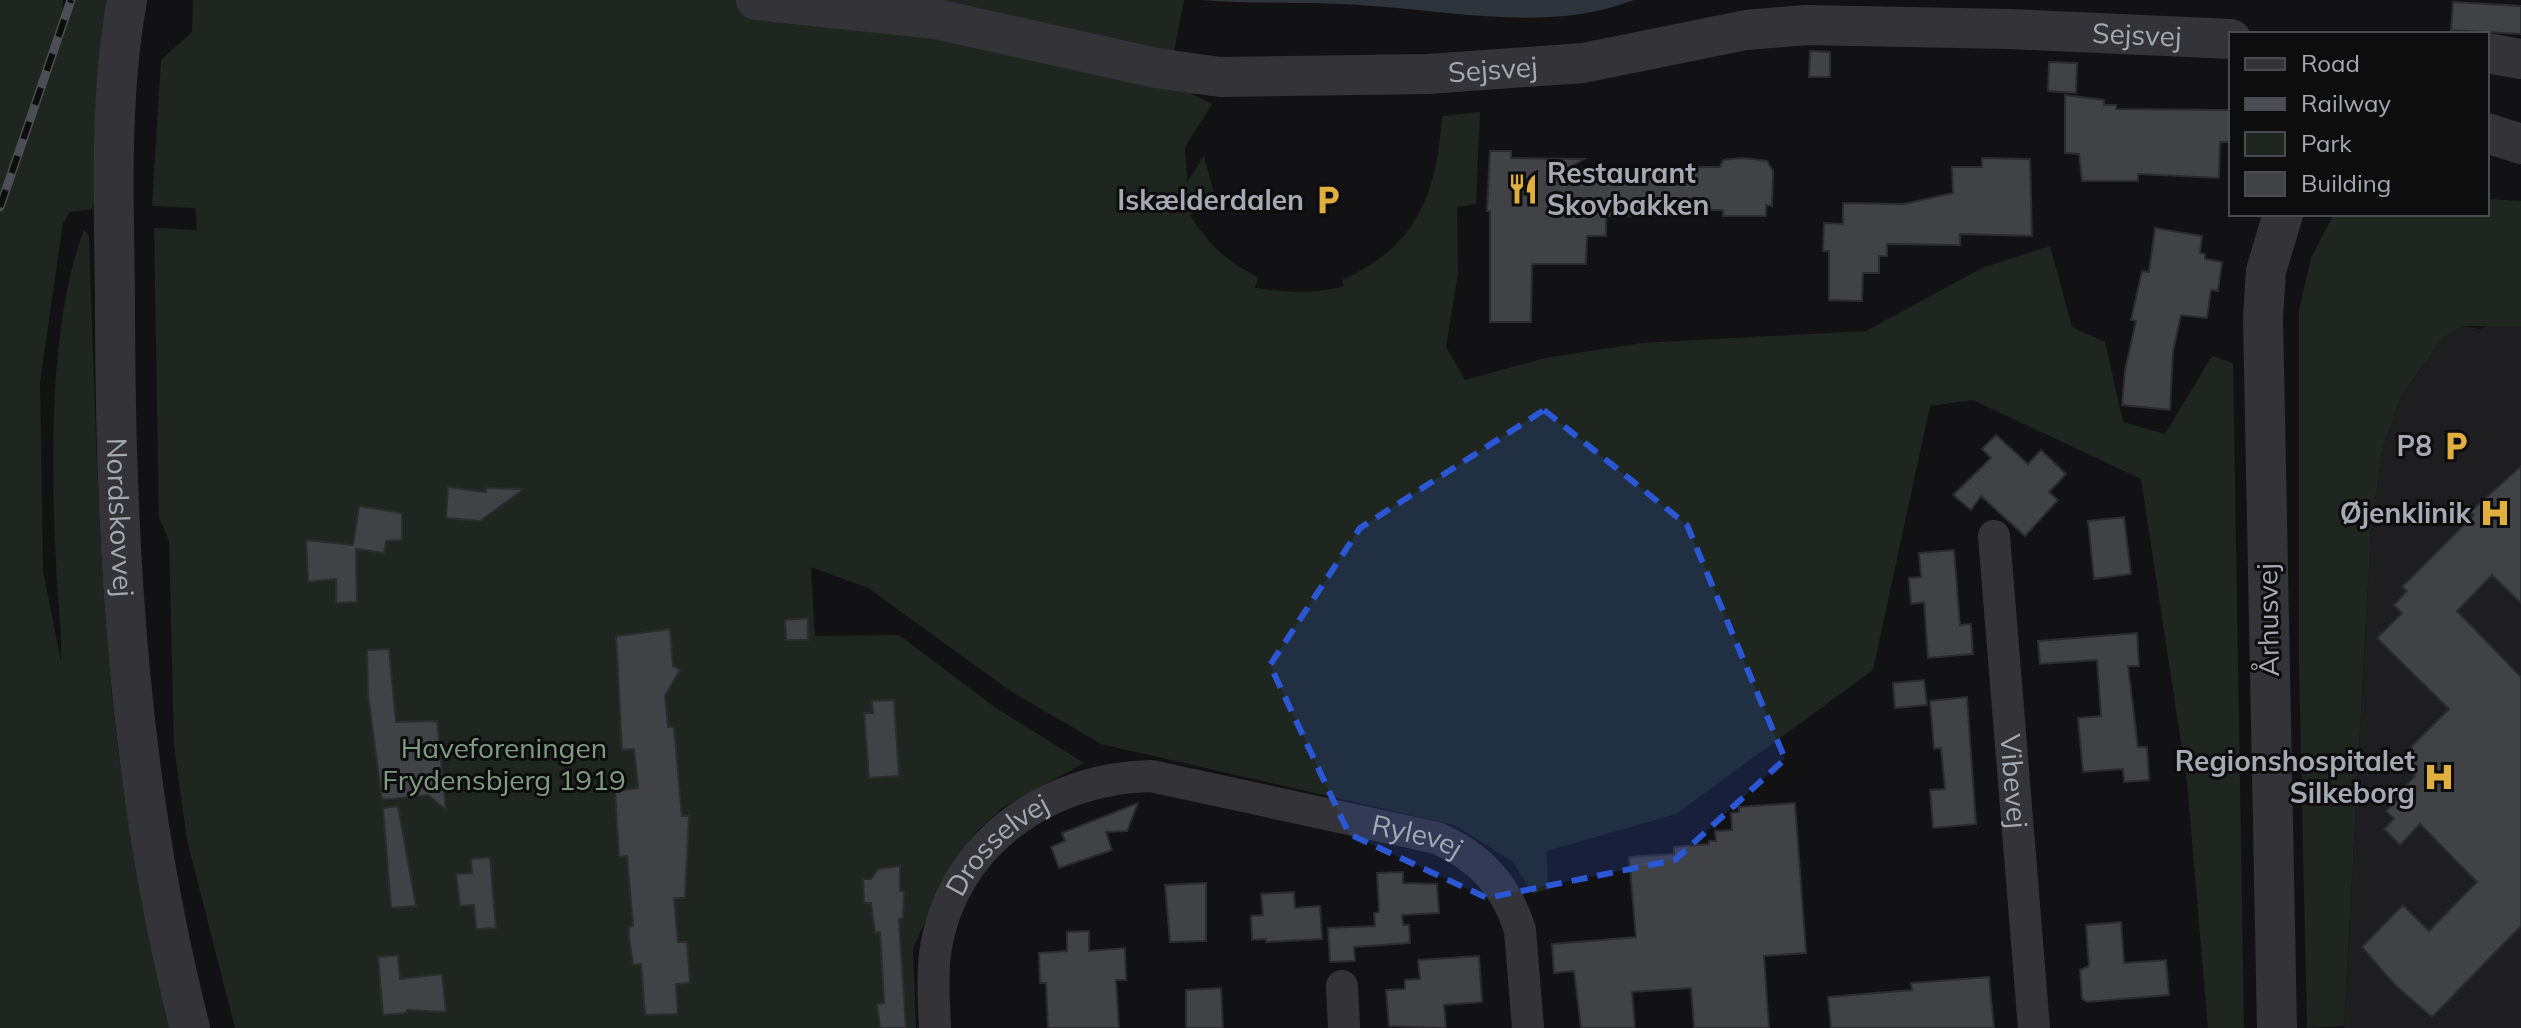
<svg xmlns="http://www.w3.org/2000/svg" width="2521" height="1028" viewBox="0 0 2521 1028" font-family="Mulish,sans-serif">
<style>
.built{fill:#1e1e20}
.green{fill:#1f2620}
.water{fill:#2d343b}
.building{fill:#414246;stroke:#2c2c2f;stroke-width:2}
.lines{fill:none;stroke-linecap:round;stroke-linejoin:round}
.minor{stroke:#343438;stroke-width:32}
.tertiary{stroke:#343438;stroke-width:40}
.rail-casing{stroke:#4d4e53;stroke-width:9}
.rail{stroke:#0d0d0e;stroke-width:6;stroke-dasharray:18;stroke-linecap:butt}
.marked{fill:#2b57d4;fill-opacity:0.2;stroke:#2b57d4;stroke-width:6;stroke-dasharray:16 10;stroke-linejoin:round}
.labels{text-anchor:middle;stroke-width:6;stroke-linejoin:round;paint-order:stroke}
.street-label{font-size:28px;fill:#a5a9b3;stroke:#0d0d0e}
.poi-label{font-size:28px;font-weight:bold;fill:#a5a9b3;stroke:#0d0d0e;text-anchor:end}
.park-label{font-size:28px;fill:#7e9c81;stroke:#0d0d0e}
</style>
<rect width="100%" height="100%" fill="#121214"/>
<path class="built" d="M2492,324L2521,326V1028H2344L2371,528L2382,451L2401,396L2443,338L2462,326L2480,329Z"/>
<path class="green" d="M0,0H63L61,42L75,0H109L93,209L70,212L63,223L40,382L43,571L61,661C62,629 57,595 56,563C51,466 49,320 84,230L89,236C95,393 97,551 113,707C124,816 147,922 172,1028H0Z
M193,0H1184L1168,82L1212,104L1185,147L1187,182L1204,156L1217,204L1190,215C1208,244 1227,262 1258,277L1255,288C1287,292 1313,295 1344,286L1342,280C1417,247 1437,193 1442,116L1480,112L1476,204L1457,207L1458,273L1446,347L1465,380L1545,358L1642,343L1866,331L1982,268L2050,246L2072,327L2105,342L2123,422L2165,434L2212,356L2233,363L2244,1028H2208L2187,782L2141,479L1973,400L1930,406L1873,670L1676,814L1547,851L1548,889L1533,894L1512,861L1454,825L1101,744L1012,692L868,588L811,567L815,636L899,635L996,708L1084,763L1003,807L976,832L954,861L913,948L916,1028H235L187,840L174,746L169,540L159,518L154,228L197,230L195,208L152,206L161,60L192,32Z
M2487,199L2521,201V326H2462L2443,338L2401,396L2382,451L2371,528L2344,1026L2307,1028L2299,664V310L2311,258L2334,214H2487Z"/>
<path class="water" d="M1201,0H1634C1551,32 1459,12 1373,6C1316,1 1258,5 1201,0Z"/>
<path class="building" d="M2453,2L2521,6V34L2451,30Z
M1810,51L1830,52V77H1809Z
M2049,62L2077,63L2076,93L2048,91Z
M2065,95L2104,100V105H2116V109L2231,110V142H2220L2219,178L2138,174V181H2082L2079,154L2065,153Z
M1490,151H1511V158L1584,159L1570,167L1597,169L1604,175H1656V167H1720L1723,160L1743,158L1767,161L1773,171L1772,206L1766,205V216H1723V210H1656V216H1606V236H1587L1586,264H1532L1531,322H1490V211H1487Z
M1982,158L2030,159L2032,236L1960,234V245L1887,244V256H1879V273H1863L1862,301L1829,300V251H1823L1824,223L1843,224V203L1904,204L1953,193L1952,167H1982Z
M2155,228L2202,236L2200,253L2205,254V259L2222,262L2218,291L2211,290L2207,318L2181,315L2173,351L2170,410L2122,405L2125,370L2136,321L2131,320L2142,271L2149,272Z
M1996,435L2028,464L2041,450L2066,474L2049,492L2058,500L2025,536L1981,496L1971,510L1953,495L1991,458L1982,449Z
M2521,466V603L2492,575L2457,611L2521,677V926L2432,1017L2394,984L2362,947L2403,905L2429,931L2477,882L2420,824L2400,845L2384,829L2394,819L2386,811L2396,801L2393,798L2415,776L2398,760L2449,709L2377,638L2402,613L2394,605L2407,591L2402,587L2474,515L2470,512Z
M448,487L486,492V488L524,489L480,521L446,518Z
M359,506L402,513V540L386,541L384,553L356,549L357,602L336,603V579L308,582L306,540L353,545Z
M2124,517L2131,574L2094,579L2088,521Z
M1954,550L1960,625L1971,624L1973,654L1928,658L1924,602L1911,604L1909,578L1921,577L1919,553Z
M808,618V640H786L785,620Z
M670,629L673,666L680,670L665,696L668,727H674L682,816H689L685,898H674L678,942H687L690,983L676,984L678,1014L645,1015L641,964L633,965L629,938V927L633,926L627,856L619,857L615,791L638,788L634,749L622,750L616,636Z
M2137,633L2139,666H2128L2138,747H2147L2149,780L2124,782L2123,769L2083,772L2078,718L2101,716L2097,660L2040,664L2038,641Z
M389,649L396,722L437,721L446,810L428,795L382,800L368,695L367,650Z
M1924,680L1927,705L1895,708L1893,683Z
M1967,697L1976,824L1933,828L1930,790L1945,789L1941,748L1934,749L1930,701Z
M894,700L899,776L869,778L864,713H873L872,701Z
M1138,803L1127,831L1106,832L1112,850L1059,868L1051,847L1065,841L1062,833Z
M1795,803L1806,953L1764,956L1769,1028H1694L1691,988L1632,992L1635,1028H1581L1574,971L1554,973L1552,944L1636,937L1629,857L1674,854V847L1709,844V841H1716L1715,831L1732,830L1731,813L1739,812V807Z
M398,806L416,906L391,908L383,808Z
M490,857L496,928L476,929L474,905L460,906L456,874L472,873L471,859Z
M900,866V891H904L903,918L899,919L906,1028H880L877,1004L884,1003L880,932L875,933L871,903H864L863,879H871L878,869Z
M1403,872V883L1437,884L1439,913L1402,915L1403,925H1409L1410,943L1354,947L1355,961L1330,962L1328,928L1375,926L1374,913L1379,912L1377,873Z
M1206,883V941L1170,942L1165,885Z
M1294,892L1295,908L1320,906L1322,939L1266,942V939L1252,940L1251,916L1263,915L1261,894Z
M2121,922L2124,963L2166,960L2169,995L2087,1002L2082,999L2080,970L2089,966L2086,925Z
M1089,931V951L1125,948L1126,980H1116L1119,1028H1048L1046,983H1040L1039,953L1067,951V932Z
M398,955L400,979L442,974L446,1012L407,1010V1013L383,1015L378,957Z
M1479,956L1482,1002L1444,1005L1446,1028L1389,1026L1386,990L1405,989V980L1420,979L1418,960Z
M1989,977L1994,1028H1831L1828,997L1912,990L1911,983Z
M1221,988L1223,1028H1186V990Z"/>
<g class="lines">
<g class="minor">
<path id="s1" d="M1994,536L2034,1028"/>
<path d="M1342,986L1344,1028"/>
<path id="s2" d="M935,1028C934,1004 932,978 935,954C950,845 1046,778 1151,776L1437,838C1480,857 1506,885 1520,930L1528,1028"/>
</g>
<g class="tertiary">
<path id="s3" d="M127,0C109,100 114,201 115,302C115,547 129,790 190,1028"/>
<path id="s4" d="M756,0L936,19L1156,68L1220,77L1428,74L1583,63L1746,30L1806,25L2009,29L2231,39"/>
<path d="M2487,53L2521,59"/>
<path d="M2487,133L2521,144"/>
<path d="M2277,1028L2263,317L2266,271L2283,214"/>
</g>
<g class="rail-casing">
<path id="rail" d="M0,207L71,0"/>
</g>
<use href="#rail" class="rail"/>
</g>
<path class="marked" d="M1544,410L1687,525L1785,759L1675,860L1487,898L1349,834L1270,665L1360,528Z"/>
<defs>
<g id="restaurant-bare" transform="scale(2.4)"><path d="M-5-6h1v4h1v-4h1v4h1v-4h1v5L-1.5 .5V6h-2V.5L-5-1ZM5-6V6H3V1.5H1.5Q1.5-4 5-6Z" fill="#e0af3e" stroke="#0d0d0e" stroke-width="2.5" paint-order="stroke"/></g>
<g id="parking-bare" transform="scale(2.4)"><path d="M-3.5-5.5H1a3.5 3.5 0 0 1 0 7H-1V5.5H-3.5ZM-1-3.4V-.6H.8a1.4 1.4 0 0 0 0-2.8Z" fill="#e0af3e" stroke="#0d0d0e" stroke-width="2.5" paint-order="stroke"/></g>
<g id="hospital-bare" transform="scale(2.4)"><path d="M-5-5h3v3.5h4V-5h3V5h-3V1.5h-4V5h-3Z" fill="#e0af3e" stroke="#0d0d0e" stroke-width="2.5" paint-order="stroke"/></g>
</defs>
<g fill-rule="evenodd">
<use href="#restaurant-bare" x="1523" y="189"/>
<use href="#parking-bare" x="1328" y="200"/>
<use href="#parking-bare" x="2456" y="446"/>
<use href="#hospital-bare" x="2495" y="513"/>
<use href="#hospital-bare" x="2439" y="777"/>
</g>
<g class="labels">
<g class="street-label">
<text dy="10" stroke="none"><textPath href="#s4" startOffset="1392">Sejsvej</textPath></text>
<text dy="10" stroke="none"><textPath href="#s4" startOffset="744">Sejsvej</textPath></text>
<text dy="10" stroke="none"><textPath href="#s3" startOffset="518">Nordskovvej</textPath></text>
<text transform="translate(2268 620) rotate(-91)" y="10">Århusvej</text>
<text dy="10" stroke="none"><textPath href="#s1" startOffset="246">Vibevej</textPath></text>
<text dy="10" stroke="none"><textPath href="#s2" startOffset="652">Rylevej</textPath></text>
<text dy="10" stroke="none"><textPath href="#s2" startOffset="204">Drosselvej</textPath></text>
</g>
<g class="poi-label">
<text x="1547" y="183" text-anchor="start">Restaurant<tspan x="1547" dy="32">Skovbakken</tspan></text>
<text x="1304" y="210">Iskælderdalen</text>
<text x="2432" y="456">P8</text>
<text x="2471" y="523">Øjenklinik</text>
<text x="2415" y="771">Regionshospitalet<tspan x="2415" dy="32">Silkeborg</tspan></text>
</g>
<g class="park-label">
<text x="504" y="758">Haveforeningen<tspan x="504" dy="32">Frydensbjerg 1919</tspan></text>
</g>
</g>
<rect x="2229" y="32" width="260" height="184" fill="#0d0d0e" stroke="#4a4b50" stroke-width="2"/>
<rect x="2245" y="58" width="40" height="12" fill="#343438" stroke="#4a4b50" stroke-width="2"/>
<text x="2301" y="72" font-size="24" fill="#a5a9b3">Road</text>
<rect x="2245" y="98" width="40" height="12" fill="#4d4e53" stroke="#4a4b50" stroke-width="2"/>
<text x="2301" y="112" font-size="24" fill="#a5a9b3">Railway</text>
<rect x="2245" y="132" width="40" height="24" fill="#1f2620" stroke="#4a4b50" stroke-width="2"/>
<text x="2301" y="152" font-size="24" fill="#a5a9b3">Park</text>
<rect x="2245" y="172" width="40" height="24" fill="#414246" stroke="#4a4b50" stroke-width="2"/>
<text x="2301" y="192" font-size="24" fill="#a5a9b3">Building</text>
</svg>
